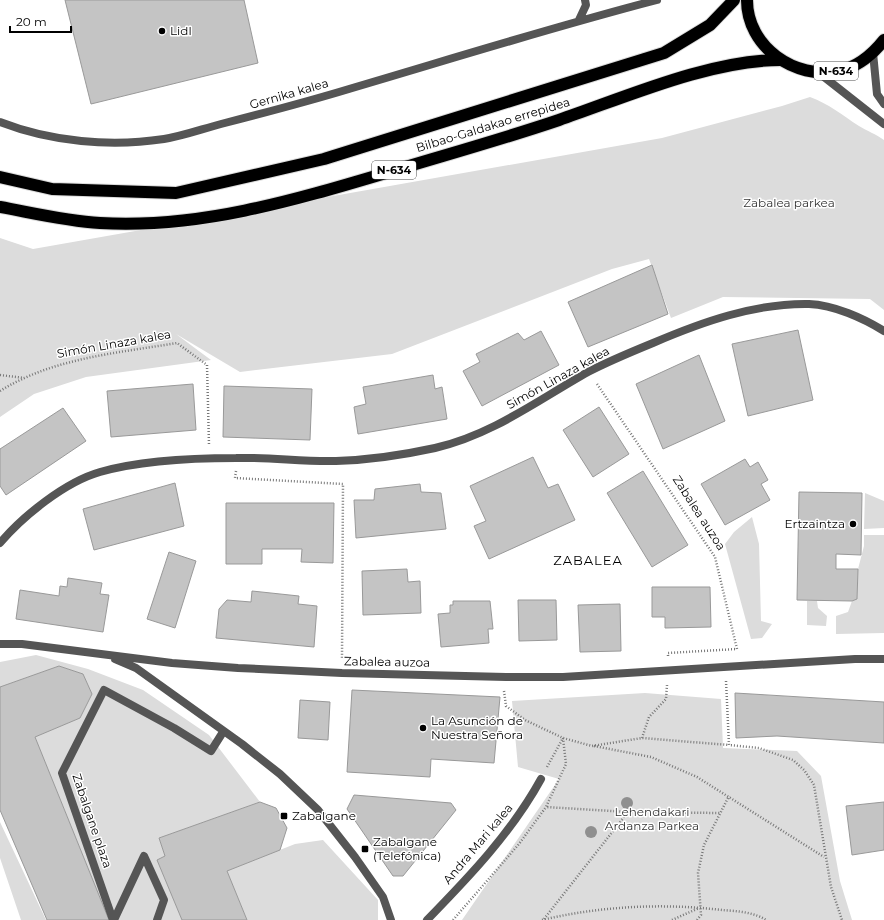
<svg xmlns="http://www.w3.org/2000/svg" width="884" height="920" viewBox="0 0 884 920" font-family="Montserrat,sans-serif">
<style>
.green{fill:#dcdcdc}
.building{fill:#c4c4c4;stroke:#999}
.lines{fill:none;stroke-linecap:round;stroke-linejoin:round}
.highway-casing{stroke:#dbdbdb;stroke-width:14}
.path{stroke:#777;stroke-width:2.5;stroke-dasharray:1 2;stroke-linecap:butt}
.street{stroke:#555;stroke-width:8}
.highway{stroke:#000;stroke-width:12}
.tree{fill:#8f8f8f}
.poi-dot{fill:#000;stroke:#fff;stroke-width:1.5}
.labels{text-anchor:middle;stroke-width:3;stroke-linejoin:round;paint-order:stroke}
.shield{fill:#fff;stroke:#4c4c4c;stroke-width:1}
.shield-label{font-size:11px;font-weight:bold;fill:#000}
.poi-label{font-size:12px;fill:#000;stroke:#fff;text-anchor:start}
.street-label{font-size:12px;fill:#000;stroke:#fff}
.park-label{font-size:12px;fill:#333;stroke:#fff}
.neighbourhood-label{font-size:13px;letter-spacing:1px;fill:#000;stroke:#fff}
</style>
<rect width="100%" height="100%" fill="#fff"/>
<path class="green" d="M810,97C829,104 842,115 859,126C867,131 876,134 884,140V310L870,299L723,297L671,318L649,259L612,269L392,354L240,372L176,334L211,360L86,377L34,394L0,417V238L33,249L662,138L782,106Z
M865,493L884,501V528L864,529Z
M752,517L759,544L761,621L772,624L762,638L751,639L725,544L734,532Z
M864,535H884V633L836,634V616L848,612L852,601L857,599L858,569L864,546Z
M807,601H817L818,608L827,616L826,626L807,625Z
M36,655L88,669L143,690L209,735L260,802L159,838L165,856L157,860L182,920H109L35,737L80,718L92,694L83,674L59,666L0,687V662Z
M645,693L721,699L723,748L797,751L821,776L840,881L852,920H462L559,779L518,767L512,701Z
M0,822L46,920H21L0,858Z
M323,840L378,900V920H247L227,871L295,844Z"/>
<path class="building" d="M65,0H244L258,63L91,104Z
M652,265L668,314L588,347L568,302Z
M798,330L813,400L748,416L732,344Z
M541,331L559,365L482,406L463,371L480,362L476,354L518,333L524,340Z
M699,355L725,421L663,449L636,384Z
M433,375L435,389L442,387L447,419L358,434L354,407L366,404L363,387Z
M193,384L196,430L111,437L107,391Z
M224,386L312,389L310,440L223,437Z
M599,407L629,454L593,477L563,430Z
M63,408L86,441L6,495L0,486V449Z
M533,457L548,488L558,484L575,520L489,559L474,526L486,521L470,486Z
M745,459L750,467L758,462L768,480L761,484L770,500L725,525L701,484Z
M643,471L688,545L652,567L607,493Z
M175,483L184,526L94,550L83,509Z
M420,484L421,492L441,493L446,529L356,538L354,500H374L375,489Z
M799,492L862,493L861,555L836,554V569H858L857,599L852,601L797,600Z
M226,503H334L333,563L301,562L302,549H262V564H226Z
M169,552L196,561L175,628L147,619Z
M407,569L408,582L420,581L421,613L363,615L362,571Z
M68,578L102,583L100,594L109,595L103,632L16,619L20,590L59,596L60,586L67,587Z
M652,587H710L711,627L665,628V617H652Z
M252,591L299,596L298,604L317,606L314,647L216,638L219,609L227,600L251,602Z
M518,600H556L557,640L519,641Z
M453,601H490L493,629H488L489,643L441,647L438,614L450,613V605H453Z
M620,604L621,651L580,652L578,605Z
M59,666L83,674L92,694L80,718L35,737L109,920H47L0,810V687Z
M352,690L500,697L494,763L431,759L430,777L347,772Z
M735,693L884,702V743L777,736L736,738Z
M300,700L330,702L328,740L298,738Z
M354,795L451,803L456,810L403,876H393L347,809Z
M260,802L276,808L287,828L280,850L227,871L247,920H182L157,860L165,856L159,838Z
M884,802V850L852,855L846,806Z"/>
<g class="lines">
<g class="highway-casing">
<path id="highway" d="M747,0C747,47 795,80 839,71C858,67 872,55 884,40
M0,177L52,189L176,193L324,159L664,53L710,25L734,0
M0,207C33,213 66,221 100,223C199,229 295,200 389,172C445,155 503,139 559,120C626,97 710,60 780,60"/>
</g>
<path class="path" d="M0,375L24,378
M597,384L715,557L737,649L668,653V658
M0,391C53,358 117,353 177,343L207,365L209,445
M236,471L235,478L343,484L342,658
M726,681L729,745L759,748L793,760L804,770L814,785L831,887L842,920
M504,691L506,706L525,720L563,738L592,746L642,738L729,745
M563,738L566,764L546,807L628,812L720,813
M642,738L649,717L666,699L667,685
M594,746L651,757L697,777L824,857
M547,767L563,738
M544,919L628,812
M453,920L519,844L546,807
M542,920C601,906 662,903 722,910C736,911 754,912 766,920
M672,920L699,908
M697,920L701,915L698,873L704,845L729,796"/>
<path class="street" d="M579,20L586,5L585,0
M873,53L877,94L884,104
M819,73L884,124
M0,122C51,142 111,147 164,139C183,136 202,129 221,124C264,113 306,102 349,89C451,59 553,27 657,0
M0,543C23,516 65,482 100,472C142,460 193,458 236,458C270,457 303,462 336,461C370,460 403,455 435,448C492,435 538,400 588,372C609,361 631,352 653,343C702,322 755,303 809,304C834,305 863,318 884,331
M0,644H22L172,663L238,668L342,673L506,677H563L855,659H884
M115,659L136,668L242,744L280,774L318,810L355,857L383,897L391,920
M113,920L62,773L104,690L174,728L211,751L223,732
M114,920L144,856L164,900L157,920
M427,920C469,877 512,832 541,779"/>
<use href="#highway" class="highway"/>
</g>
<g class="tree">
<circle cx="627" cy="803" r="6"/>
<circle cx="591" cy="832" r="6"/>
</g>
<g class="poi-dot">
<circle cx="162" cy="31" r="4"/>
<circle cx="853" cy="524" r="4"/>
<circle cx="423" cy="728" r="4"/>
<rect x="280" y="812" width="8" height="8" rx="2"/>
<rect x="361" y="845" width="8" height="8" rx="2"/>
</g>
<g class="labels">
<g class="shield">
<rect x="814" y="62" width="44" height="18" rx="3"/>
<rect x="372" y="161" width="44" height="18" rx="3"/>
</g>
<g class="shield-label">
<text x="836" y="75">N-634</text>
<text x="394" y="174">N-634</text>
</g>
<g class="poi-label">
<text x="170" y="35">Lidl</text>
<text x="845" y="528" text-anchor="end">Ertzaintza</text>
<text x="431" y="725">La Asunción de<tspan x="431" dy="14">Nuestra Señora</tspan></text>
<text x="292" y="820">Zabalgane</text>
<text x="373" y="846">Zabalgane<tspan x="373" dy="14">(Telefónica)</tspan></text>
</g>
<g class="street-label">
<text transform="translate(289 94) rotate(-16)" y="4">Gernika kalea</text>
<text transform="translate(493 125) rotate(-17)" y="4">Bilbao-Galdakao errepidea</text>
<text transform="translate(114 344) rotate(-10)" y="4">Simón Linaza kalea</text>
<text transform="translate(558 378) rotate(-29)" y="4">Simón Linaza kalea</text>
<text transform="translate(699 513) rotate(57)" y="4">Zabalea auzoa</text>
<text transform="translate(387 662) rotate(1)" y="4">Zabalea auzoa</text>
<text transform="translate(92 821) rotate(71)" y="4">Zabalgane plaza</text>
<text transform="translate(478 844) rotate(-50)" y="4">Andra Mari kalea</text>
</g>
<g class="park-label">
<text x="789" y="207">Zabalea parkea</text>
<text x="652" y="816">Lehendakari<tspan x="652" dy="14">Ardanza Parkea</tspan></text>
</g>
<g class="neighbourhood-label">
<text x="588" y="565">ZABALEA</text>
</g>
</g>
<path d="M10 26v6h61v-6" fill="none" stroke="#000000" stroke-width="2"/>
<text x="16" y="26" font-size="12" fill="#000000" stroke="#ffffff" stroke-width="3" paint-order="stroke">20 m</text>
</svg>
